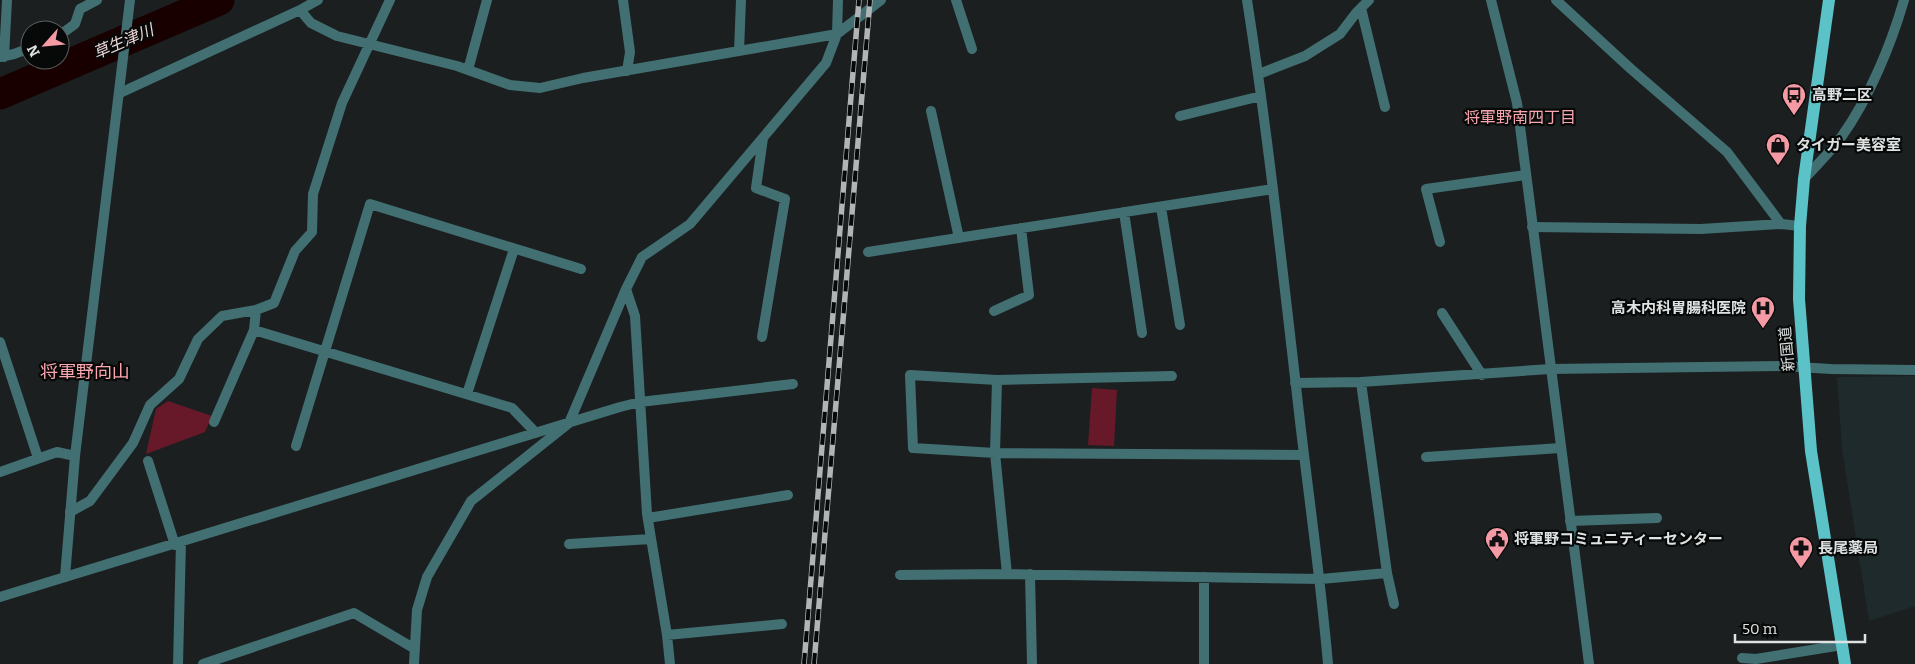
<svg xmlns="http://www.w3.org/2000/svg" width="1915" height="664" viewBox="0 0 1915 664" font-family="Bitter,'Noto Sans JP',serif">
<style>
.built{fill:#1e2a2b}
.green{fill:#671929}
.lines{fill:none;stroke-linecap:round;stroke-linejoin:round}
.river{stroke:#180001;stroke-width:31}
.minor{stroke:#416f72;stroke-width:10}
.tertiary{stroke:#416f72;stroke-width:10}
.primary{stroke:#5bc2c8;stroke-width:12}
.rail-casing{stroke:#b2b5b6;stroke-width:5.5}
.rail{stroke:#070909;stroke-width:4;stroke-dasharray:11;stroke-linecap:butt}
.labels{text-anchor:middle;stroke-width:4.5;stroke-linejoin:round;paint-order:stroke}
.poi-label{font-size:15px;font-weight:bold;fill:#dfe2e2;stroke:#070909;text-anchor:start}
.street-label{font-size:15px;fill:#dfe2e2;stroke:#070909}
.water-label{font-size:16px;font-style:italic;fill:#f0d7d8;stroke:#070909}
.neighbourhood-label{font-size:16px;fill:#faa6af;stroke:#070909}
.quarter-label{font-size:18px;fill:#faa6af;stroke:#070909}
</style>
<rect width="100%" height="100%" fill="#1b1f20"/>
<path class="built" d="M1915,376V606L1869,621L1842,449L1837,377Z"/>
<path class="green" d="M1092,388L1117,390L1114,446L1088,445Z
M168,401L212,416L205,432L146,454L156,409Z"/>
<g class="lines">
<path class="river" d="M0,94L219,0"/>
<path class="minor" d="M623,0L630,52L627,71
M956,0L972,49
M1247,0C1267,128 1281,257 1296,386C1306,479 1320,571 1328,664
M1556,0L1631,69L1727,152L1781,224L1800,226
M1361,8L1385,107
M300,10L318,0
M60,35L75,24L80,9L97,0
M739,51L741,0
M0,57L14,54L30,48
M4,57L7,0
M468,70L487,0
M1259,74L1305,56L1340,34L1356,13L1369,0
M120,93L300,10L311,23L337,36L457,66L510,85L540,88L583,78L837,34L881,0
M931,111L959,238
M1180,116L1261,96
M1804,179C1817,165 1831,151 1842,136C1869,98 1891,45 1904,0
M1161,207L1180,325
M1124,212L1142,333
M1532,227L1701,229L1781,224
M1440,242L1426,189L1526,175
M868,252L1273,189
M994,311L1029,295L1021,228
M1442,313L1482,375
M254,330L256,310L274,303L295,251L312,232L313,194L342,103L390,0
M762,337L785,199L756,188L763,138
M0,342L38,458
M997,380L910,375L913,448L995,453L1304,455
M1295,383L1361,382L1550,369L1781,366L1831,369L1915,370
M467,394L514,249
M214,422L254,330L512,408L536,433
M296,446L370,204L581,269
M1426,457L1560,448
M148,461L175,545
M0,472L57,452L75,456
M70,512L90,501L133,443L150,405L179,379L198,339L222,316L256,310
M648,518L788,495
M1570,521L1657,518
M569,544L651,539
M1387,573L1394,604
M1007,574L995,453L997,380L1172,376
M1030,574L1032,664
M900,575L1007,574L1321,579L1387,573L1361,382
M1204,577V664
M0,597L620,407L640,402L793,384
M667,635L782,624
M1742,658L1756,659L1842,645
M178,664L181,543
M203,664L354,613L415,649
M414,664L417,610L427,577L471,501L569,423L626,289
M670,664L667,635L647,514L635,316L626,289L642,257L690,224L826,63L837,34L838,0"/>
<path class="tertiary" d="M1491,0L1517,103L1589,664
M65,577L75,456L130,0"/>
<path class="primary" d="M1829,0L1804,179L1800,226L1799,299L1811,451L1845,664"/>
<g class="rail-casing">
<path id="rail" d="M804,664L859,0
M814,664L870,0"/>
</g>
<use href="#rail" class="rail"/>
</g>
<defs>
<g id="bus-pin" transform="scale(1.25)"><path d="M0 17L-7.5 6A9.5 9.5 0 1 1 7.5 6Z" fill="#f49aa4" stroke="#070909"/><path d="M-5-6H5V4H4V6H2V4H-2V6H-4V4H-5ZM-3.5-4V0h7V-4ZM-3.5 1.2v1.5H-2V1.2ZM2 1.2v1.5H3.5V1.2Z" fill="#111"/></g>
<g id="shop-pin" transform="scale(1.25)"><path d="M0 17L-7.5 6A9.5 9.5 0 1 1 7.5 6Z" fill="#f49aa4" stroke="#070909"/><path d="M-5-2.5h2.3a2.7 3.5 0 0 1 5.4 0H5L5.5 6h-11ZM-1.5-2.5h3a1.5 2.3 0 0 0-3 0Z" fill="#111"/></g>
<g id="hospital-pin" transform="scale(1.25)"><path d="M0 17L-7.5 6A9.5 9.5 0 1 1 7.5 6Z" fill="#f49aa4" stroke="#070909"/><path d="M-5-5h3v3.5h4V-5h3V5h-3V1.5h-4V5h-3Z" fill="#111"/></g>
<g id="civic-pin" transform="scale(1.25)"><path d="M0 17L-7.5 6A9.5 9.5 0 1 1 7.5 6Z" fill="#f49aa4" stroke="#070909"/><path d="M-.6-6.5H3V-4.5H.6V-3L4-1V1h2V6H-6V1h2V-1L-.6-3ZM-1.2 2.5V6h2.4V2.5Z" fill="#111"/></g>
<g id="pharmacy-pin" transform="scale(1.25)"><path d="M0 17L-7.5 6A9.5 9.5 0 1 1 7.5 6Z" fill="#f49aa4" stroke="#070909"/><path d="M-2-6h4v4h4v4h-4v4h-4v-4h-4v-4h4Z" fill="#111"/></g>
</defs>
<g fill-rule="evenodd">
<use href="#bus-pin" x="1794" y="95"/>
<use href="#shop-pin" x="1778" y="145"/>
<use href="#hospital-pin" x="1763" y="308"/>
<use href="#civic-pin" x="1497" y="539"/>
<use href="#pharmacy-pin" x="1801" y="548"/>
</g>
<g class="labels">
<g class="poi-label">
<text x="1812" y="100">高野二区</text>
<text x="1796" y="150">タイガー美容室</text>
<text x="1746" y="313" text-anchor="end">高木内科胃腸科医院</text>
<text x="1514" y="544">将軍野コミュニティーセンター</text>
<text x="1818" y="553">長尾薬局</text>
</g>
<g class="street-label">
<text transform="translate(1787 349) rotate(-95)" y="5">新国道</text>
</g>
<g class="water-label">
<text transform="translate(123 41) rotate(-23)" y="6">草生津川</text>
</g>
<g class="neighbourhood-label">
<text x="1520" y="123">将軍野南四丁目</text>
</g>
<g class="quarter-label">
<text x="85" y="378">将軍野向山</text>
</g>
</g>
<g transform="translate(45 45) rotate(243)"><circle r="24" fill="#070909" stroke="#5d6060"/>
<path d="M0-4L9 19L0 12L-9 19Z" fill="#f49aa4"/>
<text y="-8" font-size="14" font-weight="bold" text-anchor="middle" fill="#dfe2e2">N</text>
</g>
<path d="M1735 634v8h130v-8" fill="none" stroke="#dfe2e2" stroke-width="2.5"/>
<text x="1742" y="634" font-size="15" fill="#dfe2e2" stroke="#070909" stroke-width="4" paint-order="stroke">50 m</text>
</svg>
